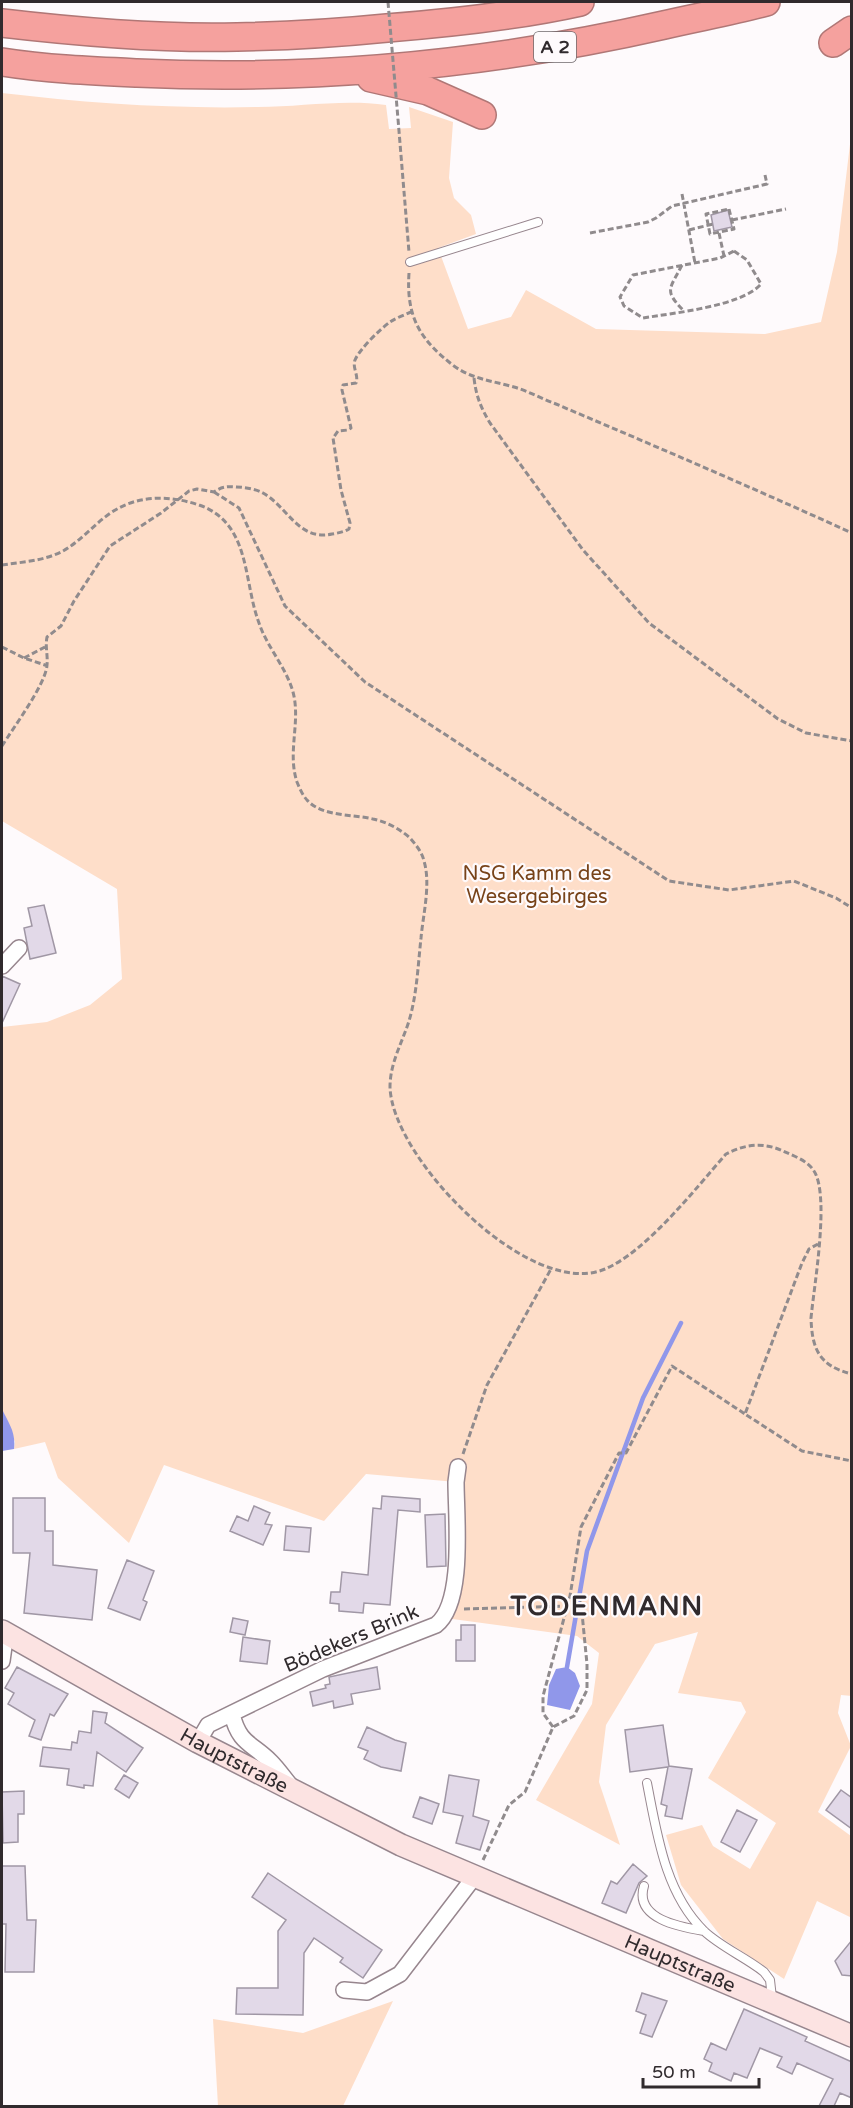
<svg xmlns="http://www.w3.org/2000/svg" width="853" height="2108" viewBox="0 0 853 2108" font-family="'Varela Round',sans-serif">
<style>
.green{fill:#fedec9}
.water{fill:#9097ea}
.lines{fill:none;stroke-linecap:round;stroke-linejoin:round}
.stream{stroke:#9097ea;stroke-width:4.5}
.building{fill:#e2d9e8;stroke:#a097a5;stroke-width:1.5}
.lane-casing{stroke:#97868e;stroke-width:10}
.street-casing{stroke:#97868e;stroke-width:18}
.secondary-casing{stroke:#97868e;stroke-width:24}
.highway-casing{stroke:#b07776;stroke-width:30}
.path{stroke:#908b8d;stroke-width:3;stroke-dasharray:6 3;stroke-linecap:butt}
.lane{stroke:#fff;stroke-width:8}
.street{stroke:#fff;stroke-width:15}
.secondary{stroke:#fce3e2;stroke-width:21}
.highway{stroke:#f5a19e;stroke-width:27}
.path-bridge{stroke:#908b8d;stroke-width:3;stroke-dasharray:6 3;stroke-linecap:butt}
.labels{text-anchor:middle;stroke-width:4.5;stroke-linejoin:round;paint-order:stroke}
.shield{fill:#fefafc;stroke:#6e686b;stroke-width:1.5}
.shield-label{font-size:18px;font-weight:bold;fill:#302a2d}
.park-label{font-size:20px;fill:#784319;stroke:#fefafc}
.street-label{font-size:20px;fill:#302a2d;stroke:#fefafc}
.district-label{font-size:26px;font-weight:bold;letter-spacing:1.5px;fill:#302a2d;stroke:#fefafc}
</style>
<rect width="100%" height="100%" fill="#fefafc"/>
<path class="green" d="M2,93C87,103 172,109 258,107C300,107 343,99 386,105L389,129L411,128L409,107L453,122L449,178L454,198L471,215L476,234L438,248L468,329L511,317L526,290L596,329L765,334L821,322L837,252L851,136L852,1696L841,1695L838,1713L851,1746L818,1812L851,1836L852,1918L817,1901L784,1979L723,1939L681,1885L666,1835L702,1825L713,1846L750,1869L776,1823L708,1778L746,1712L741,1702L678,1693L698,1632L655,1644L606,1725L599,1782L620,1845L536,1800L592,1704L599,1653L577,1636L445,1618L456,1482L366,1474L324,1521L164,1465L129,1543L58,1478L45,1442L14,1449L15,1442L2,1409V1027L47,1022L90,1005L122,979L117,889L2,821Z
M393,2001L343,2106H218L213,2019L303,2033Z"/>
<path class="water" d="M2,1409C9,1424 16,1432 14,1449L2,1451Z
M567,1667L575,1673L580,1686L570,1710L547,1705L549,1685L556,1669Z"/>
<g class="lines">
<path class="stream" d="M567,1667L587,1551L643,1398L681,1323"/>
</g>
<path class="building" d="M728,210L732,227L714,231L711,215Z
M44,905L56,953L30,959L24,928L32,926L28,908Z
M2,976L20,984L2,1023Z
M382,1496L420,1499V1512L398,1510L390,1605L364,1603L363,1613L339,1611V1604L330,1603L331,1592H340L342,1572L368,1575L373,1508L381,1509Z
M13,1498H45V1531H53V1565L97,1570L92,1620L24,1613L30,1553H13Z
M254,1506L270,1513L265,1524L272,1525L263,1545L230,1531L237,1516L248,1521Z
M445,1514L446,1566L427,1567L425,1515Z
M286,1526L311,1528L309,1552L284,1550Z
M127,1560L154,1571L143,1600L147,1602L140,1620L108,1608Z
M233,1618L248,1621L245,1635L230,1632Z
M461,1625H475V1661H456V1640H461Z
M243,1637L270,1641L267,1664L240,1661Z
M17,1667L68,1694L54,1716L50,1714L41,1740L29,1736L35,1720L8,1704L14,1693L5,1688Z
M377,1667L380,1689L351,1694L353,1704L334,1708L333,1701L313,1706L310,1692L326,1688L325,1685L330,1684L329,1677Z
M93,1711L107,1713L105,1723L143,1748L126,1772L97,1752L93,1786L84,1785V1788L67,1785L69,1769L40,1766L43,1747L71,1750L72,1742L77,1743L79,1731L91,1733Z
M663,1725L669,1766L692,1769L682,1819L665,1816L667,1806L661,1804L668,1767L630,1772L625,1730Z
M367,1727L395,1740L406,1743L401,1771L381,1767L364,1759L368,1751L358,1747Z
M124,1775L138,1783L129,1798L115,1789Z
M449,1775L479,1780L473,1816L489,1821L480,1850L456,1843L463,1816L443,1812Z
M841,1790L852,1798V1829L826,1810Z
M24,1791V1814H18V1842L3,1843L2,1792Z
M420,1797L439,1804L432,1824L413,1817Z
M737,1810L757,1820L740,1852L721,1842Z
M633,1864L647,1876L639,1883L626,1913L602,1903L611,1881L617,1884Z
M2,1866H25L27,1920H36L34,1972H5L6,1924H2Z
M268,1873L382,1950L363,1978L340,1962L343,1958L314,1938L304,1953L303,2015L236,2014L237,1988H278V1931L286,1920L252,1897Z
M852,1940V1976L842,1975L835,1961Z
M642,1993L667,2001L652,2037L640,2033L646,2015L636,2011Z
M744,2009L807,2037L805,2041L852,2062V2098L840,2093L834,2106H819L833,2079L797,2063L792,2074L777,2067L782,2057L760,2048L747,2078L734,2073L731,2081L709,2071L712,2063L704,2059L711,2043L726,2050Z"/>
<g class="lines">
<g class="lane-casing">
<path id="lane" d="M410,262L538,222
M647,1783C657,1834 665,1893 704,1931C721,1947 745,1957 764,1972L770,1980L772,1998
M644,1886C634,1919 680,1927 704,1931"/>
</g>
<g class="street-casing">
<path id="street" d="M2,966L19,948
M2,1661L6,1632
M232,1714C239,1744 252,1743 271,1762C278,1769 284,1778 290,1785
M198,1742L208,1725L323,1669L436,1625C465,1603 456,1517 456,1482L458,1467
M344,1990L367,1992L400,1974L475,1876"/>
</g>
<g class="secondary-casing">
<g id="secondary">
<path id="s1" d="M2,1631L198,1742L401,1845L852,2036"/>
</g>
</g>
<g class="highway-casing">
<path id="highway" d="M2,23C79,32 159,39 237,37C287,36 337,33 387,28C451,23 517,16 580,2
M833,43L852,30
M2,62C46,69 92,71 137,73C314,81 492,64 664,25C698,17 733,11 766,2
M371,78L428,91L482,115"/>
</g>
<path class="path" d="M398,119L409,252
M682,194L695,263
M729,209L734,229L710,234L706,214Z
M732,220L786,209
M689,230L713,224
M590,233L648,222L656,218L672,206L767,184L765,175
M719,233L724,256
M734,251L747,260L761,284C742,306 674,313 643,318L624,306L620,297L633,275L720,258Z
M682,265C670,289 663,290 684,311
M409,273C406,317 420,340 454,366C472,379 493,381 514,387C528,391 542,399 556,404C655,446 753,488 852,533
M474,378C476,396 481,408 490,423L583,550L649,623L778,719L806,733L852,741
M214,492L239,508L285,606L365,682L669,881L729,890L794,881L836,898L852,908
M2,565C22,562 44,561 63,551C81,541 94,524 112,512C138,495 169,495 199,505C251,523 243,581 259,623C267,647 286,667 293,692C301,722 287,752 297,782C299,787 303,796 307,800C322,817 353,814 373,819C387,822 400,829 410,838C416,845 422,852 424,861C431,884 423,915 421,938C418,965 417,994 409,1021C402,1043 390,1063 390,1087C392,1159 531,1301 605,1269C646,1252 696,1188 726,1154C745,1144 764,1142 783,1151C794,1156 808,1161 814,1171C830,1196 814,1286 811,1318C812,1349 819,1366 852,1374
M2,647L24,658L48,666
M24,658L45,647
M2,746C13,728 46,684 47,665C48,655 45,647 47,637L61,626L74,601L110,546L161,513L189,491L197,489L214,492C221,487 227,486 236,487C244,487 256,489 263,493C288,507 298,541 332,534C338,533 344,532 349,529L350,523L341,490L333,438L338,431L348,430L351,428L342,390L343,385L356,383C359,375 352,368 355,360C359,350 380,329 390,322C396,318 404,315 411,312
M818,1244L809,1249L802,1263L745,1414L802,1451L852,1461
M463,1454L487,1385L551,1269
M464,1609L567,1606
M553,1727L543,1713V1696L570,1596L581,1527L619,1453H626L672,1366L745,1414
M483,1860L509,1805L525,1792L553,1727L574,1716L587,1690V1664L581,1603L570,1596"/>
<use href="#lane" class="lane"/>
<use href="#street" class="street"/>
<use href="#secondary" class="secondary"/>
<use href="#highway" class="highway"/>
<path class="path-bridge" d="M388,2L398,119"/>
</g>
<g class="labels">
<rect class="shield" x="534" y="32" width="42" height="30" rx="4.5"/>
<g class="shield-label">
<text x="555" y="53">A 2</text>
</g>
<g class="park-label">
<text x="537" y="880">NSG Kamm des<tspan x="537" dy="23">Wesergebirges</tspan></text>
</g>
<g class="street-label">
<text transform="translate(351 1638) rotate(-23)" y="7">Bödekers Brink</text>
<text dy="7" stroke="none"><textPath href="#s1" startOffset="266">Hauptstraße</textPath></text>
<text dy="7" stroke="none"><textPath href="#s1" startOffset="756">Hauptstraße</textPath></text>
</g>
<g class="district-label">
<text x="607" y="1615">TODENMANN</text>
</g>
</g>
<rect width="853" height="2108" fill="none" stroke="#302a2d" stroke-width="6"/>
<path d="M643 2078v9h116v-9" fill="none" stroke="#302a2d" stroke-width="3"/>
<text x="652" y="2078" font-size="18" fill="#302a2d" stroke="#fefafc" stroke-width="4.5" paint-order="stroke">50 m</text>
</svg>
